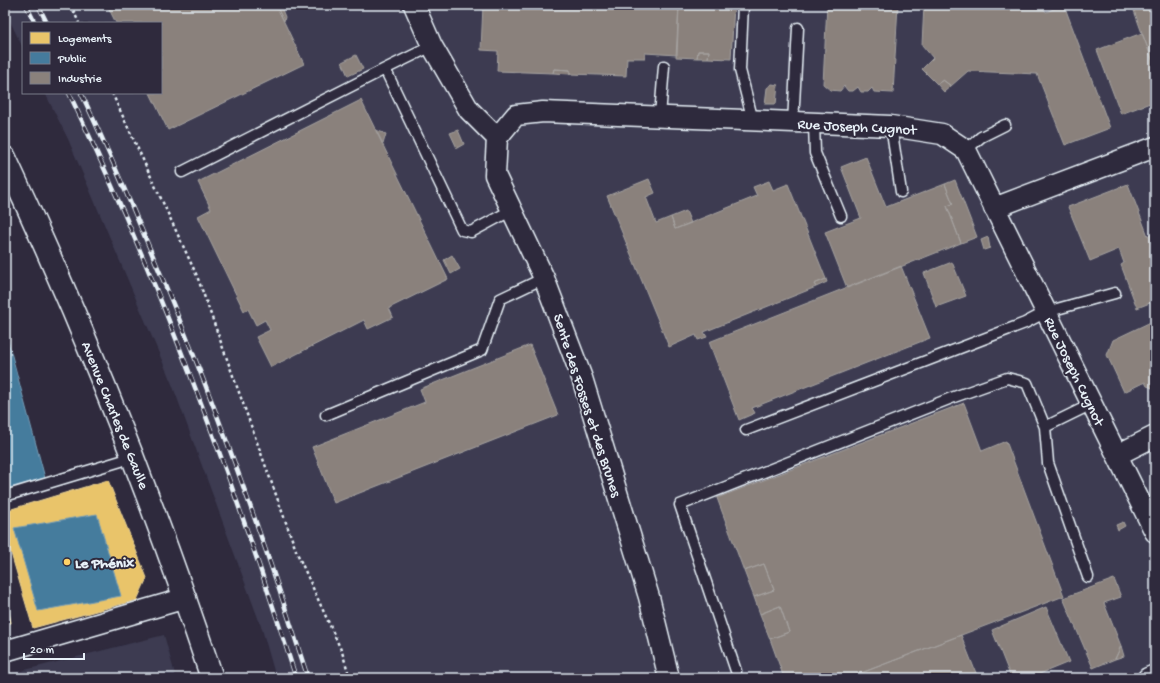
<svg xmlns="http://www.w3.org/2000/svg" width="1160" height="683" viewBox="0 0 1160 683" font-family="'Gochi Hand',sans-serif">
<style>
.built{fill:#3c3b51}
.homes{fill:#e9c46a;stroke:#e9d295}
.public{fill:#457b9d;stroke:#769eb8}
.industry{fill:#8a817c;stroke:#a6a3a1}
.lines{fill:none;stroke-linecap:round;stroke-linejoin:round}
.service-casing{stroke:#e8f1f8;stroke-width:13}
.minor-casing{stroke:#e8f1f8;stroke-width:23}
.secondary-casing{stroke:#e8f1f8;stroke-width:25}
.path{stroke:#e8f1f8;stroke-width:2.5;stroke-dasharray:3 3;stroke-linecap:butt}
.service{stroke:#2f2a3d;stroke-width:10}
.minor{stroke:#2f2a3d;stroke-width:20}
.secondary{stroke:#2f2a3d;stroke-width:22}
.rail-casing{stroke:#e8f1f8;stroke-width:4.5}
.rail{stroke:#2f2a3d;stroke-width:3;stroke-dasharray:9;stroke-linecap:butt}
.poi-dot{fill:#ffd166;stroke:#2f2a3d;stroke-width:1.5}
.labels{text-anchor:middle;stroke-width:4;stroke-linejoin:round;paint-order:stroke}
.street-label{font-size:15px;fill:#e8f1f8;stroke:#2f2a3d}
.poi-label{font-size:15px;font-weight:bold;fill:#e8f1f8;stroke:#2f2a3d;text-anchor:start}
</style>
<rect width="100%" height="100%" fill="#2f2a3d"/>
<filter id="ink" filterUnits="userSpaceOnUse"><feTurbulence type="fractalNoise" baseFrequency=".025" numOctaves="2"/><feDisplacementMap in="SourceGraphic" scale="8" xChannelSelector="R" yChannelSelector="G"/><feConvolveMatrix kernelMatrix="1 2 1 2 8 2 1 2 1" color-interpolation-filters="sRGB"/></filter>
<g filter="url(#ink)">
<path class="built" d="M5,5H1155V678H276L262,629L172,384L68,139L45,93H161V23H23V48L5,11Z
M164,635L176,678H5V675Z"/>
<path class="homes" d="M108,480L147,578L137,600L33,628L5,533V511Z
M6,594L11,623L5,624V595Z"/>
<path class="public" d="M5,330L45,478L5,489Z
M97,514L121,596L38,611L14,528Z"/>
<path class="industry" d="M107,5H276L304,64L168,130L150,93H161V23H116Z
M483,5H679L677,55L645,53V58H627L626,76L570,74V70L554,69L553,73L497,71L498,51L481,50Z
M679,5H734L731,59L708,58L709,51H698L697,58L676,57Z
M827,5H898L893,93L874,92L872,88L868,92H861L858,87L853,91H848L844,86L840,91L830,90L823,84Z
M924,5H1040L1046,12L1064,5L1110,128L1065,145L1037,74L968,71L951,86L943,80L937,84L922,69L933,58L922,45Z
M1132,5H1155V67L1142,33Z
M276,6L281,7L285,17L284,21Z
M1142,33L1155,67V103L1150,105V103L1121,114L1097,50Z
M698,51H709L708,58H697Z
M356,55L363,69L348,76L342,62Z
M554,69L570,70V74L553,73Z
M943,80L951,86L944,92L937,84Z
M772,84L778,85L776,104H765L767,88Z
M361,100L448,279L389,308L393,317L368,329L364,320L271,367L256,337L270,330L265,320L256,325L248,309L244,311L198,216L211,209L198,182Z
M376,130L386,134L383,144Z
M458,130L464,144L457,148L450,133Z
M866,157L886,207L945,184L953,204L947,206L961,243L847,288L825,232L861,218L841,167Z
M649,179L655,193L646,197L656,223L671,217L675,229L757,196L753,187L769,181L773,190L788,184L826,279L814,284L816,287L704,332L707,337L698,340L696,335L669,347L607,196Z
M955,180L977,237L961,243L947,206L953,204L945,184Z
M1128,184L1148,236L1155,233V301L1137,308L1121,265L1124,263L1119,249L1090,261L1068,207Z
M686,211L691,223L675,229L671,217Z
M988,237L990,248L984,250L981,240Z
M452,255L460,269L451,274L444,260Z
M952,262L966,296L936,307L924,273Z
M901,266L930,338L752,408L755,413L739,420L709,342Z
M826,279L827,282L816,287L814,284Z
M1155,320V389L1147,386L1145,382L1124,392L1107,355L1113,340Z
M530,345L558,415L334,503L312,447L425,402L420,389Z
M964,403L982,451L1006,441L1064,596L848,678H784L770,639L789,632L780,606L760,614L754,597L774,590L764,564L744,571L717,498Z
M1123,522L1125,526L1118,530L1116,525Z
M764,564L774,590L754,597L744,571Z
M1114,579L1121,597L1104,603L1121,646L1115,659L1093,668L1063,598Z
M780,606L789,632L770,639L760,614Z
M1046,607L1069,662L1030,678H1011L992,630Z
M961,635L978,678H858L856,675Z
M1121,646L1124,656L1115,659Z"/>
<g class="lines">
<g class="service-casing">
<path id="service" d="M743,5L740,70L753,121
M385,69L432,46
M660,116L664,66
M793,123L798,28
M814,123L815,153L841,216
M891,126L901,192
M966,150L981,137L1005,125
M182,172L385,69L462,230L471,232L512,210
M326,415L482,350L500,299L544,278
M1045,427L1092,404
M746,430L1025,323L1046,312L1115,293
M5,496L121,461
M736,671L680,505L954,397L1007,378L1027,383L1045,427L1048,463L1088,577"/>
</g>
<g class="minor-casing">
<path id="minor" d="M414,5L432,46L469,110L497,138
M497,138L516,115L543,112L891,126L942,134L966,150L1155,532
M497,138L495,175L544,278L582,378L649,597L669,678
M994,208L1155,147
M1117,455L1155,436
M5,651L186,598
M1148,678L1155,675"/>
</g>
<g class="secondary-casing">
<path id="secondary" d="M5,158C84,327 153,500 212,678"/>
</g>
<path class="path" d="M71,5L79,23
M112,93L197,276L297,553L342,652L350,678"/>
<use href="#service" class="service"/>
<use href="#minor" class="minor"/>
<use href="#secondary" class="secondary"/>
<g class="rail-casing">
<path id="rail" d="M26,5L35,23
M38,5L47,23
M69,93C160,282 233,479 296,678
M81,93C106,144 128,197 150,249C210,389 262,533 308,678"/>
</g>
<use href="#rail" class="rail"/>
</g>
</g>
<circle class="poi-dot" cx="67" cy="562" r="4"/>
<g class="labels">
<g class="street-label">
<text transform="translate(857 126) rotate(3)" y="5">Rue Joseph Cugnot</text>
<text transform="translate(1075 371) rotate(64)" y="5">Rue Joseph Cugnot</text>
<text transform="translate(588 405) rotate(72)" y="5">Sente des Fosses et des Brunes</text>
<text transform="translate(116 415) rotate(68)" y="5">Avenue Charles de Gaulle</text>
</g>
<g class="poi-label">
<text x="75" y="567">Le Phénix</text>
</g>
</g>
<rect width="1160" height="683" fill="none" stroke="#2f2a3d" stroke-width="20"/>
<rect x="10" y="10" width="1140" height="663" fill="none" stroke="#e8f1f8" stroke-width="1.5" filter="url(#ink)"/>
<rect x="22" y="22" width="140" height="72" fill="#2f2a3d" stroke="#797a88"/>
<rect x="30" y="32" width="20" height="12" fill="#e9c46a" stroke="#797a88"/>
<text x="58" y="42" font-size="12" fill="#e8f1f8">Logements</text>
<rect x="30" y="52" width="20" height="12" fill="#457b9d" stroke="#797a88"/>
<text x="58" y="62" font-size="12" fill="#e8f1f8">Public</text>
<rect x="30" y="72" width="20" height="12" fill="#8a817c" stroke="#797a88"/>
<text x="58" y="82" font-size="12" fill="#e8f1f8">Industrie</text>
<path d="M24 653v6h60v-6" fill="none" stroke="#e8f1f8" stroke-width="2"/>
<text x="30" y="653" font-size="12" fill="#e8f1f8" stroke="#2f2a3d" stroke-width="3" paint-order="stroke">20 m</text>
</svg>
